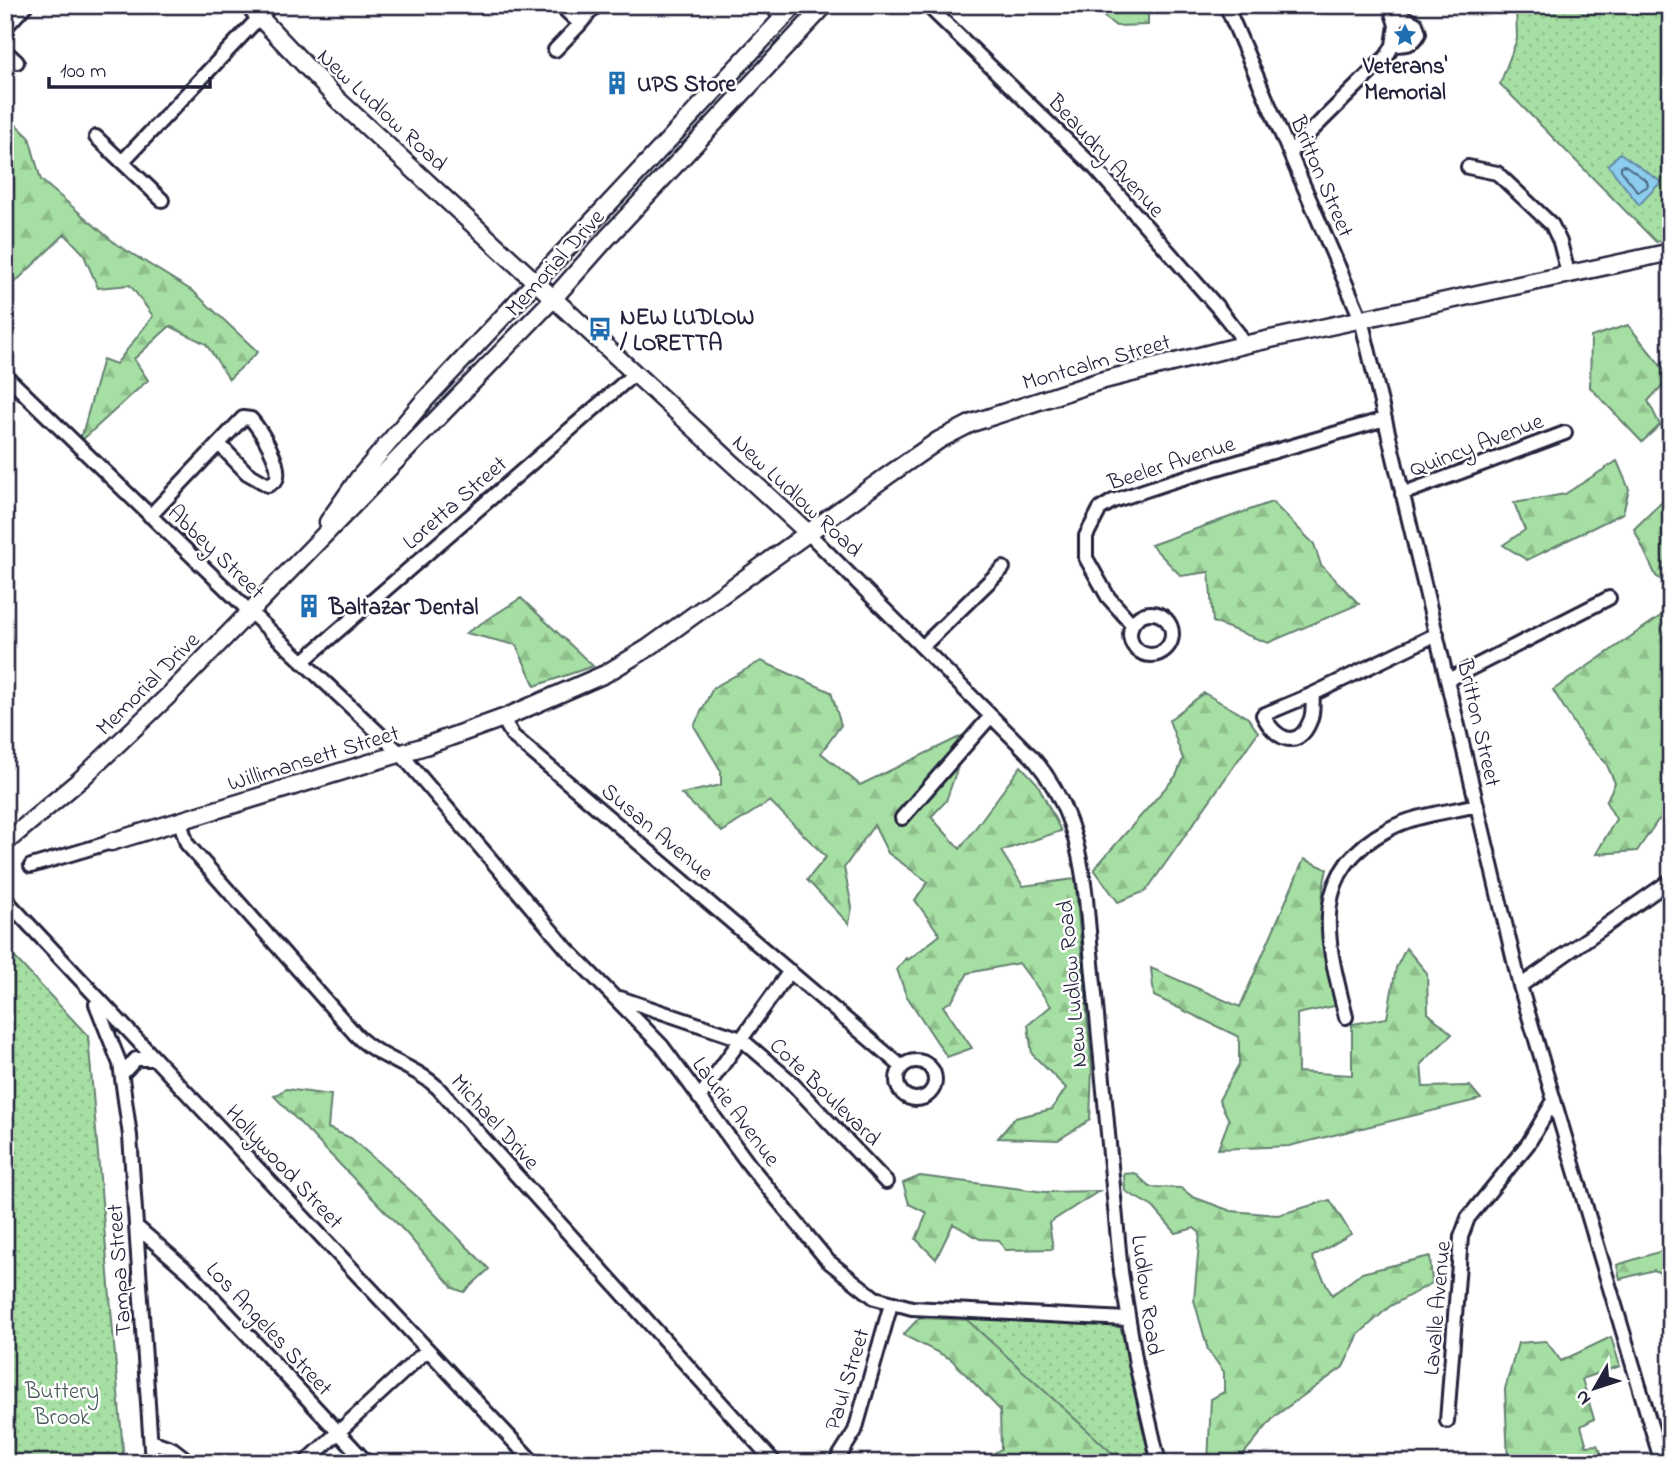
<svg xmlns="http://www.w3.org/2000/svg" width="1676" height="1468" viewBox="0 0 1676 1468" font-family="'Indie Flower',sans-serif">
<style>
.forest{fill:url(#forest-firs);stroke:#64806f;stroke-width:2}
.park{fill:url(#park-dots);stroke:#64806f;stroke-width:2}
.water{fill:#8ccded;stroke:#6289a6;stroke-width:2}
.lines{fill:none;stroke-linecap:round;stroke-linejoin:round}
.shore{stroke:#4c6682;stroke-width:2}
.minor-casing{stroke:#22223b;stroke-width:18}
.major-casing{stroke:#22223b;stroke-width:21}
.minor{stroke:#fff;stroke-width:12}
.major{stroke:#fff;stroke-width:16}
.labels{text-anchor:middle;stroke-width:5;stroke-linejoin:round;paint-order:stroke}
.poi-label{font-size:23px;font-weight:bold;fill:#22223b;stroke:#fff;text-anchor:start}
.street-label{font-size:23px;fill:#22223b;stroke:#fff}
.park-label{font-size:23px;fill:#4a5b5a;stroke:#fff}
</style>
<defs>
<pattern id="forest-firs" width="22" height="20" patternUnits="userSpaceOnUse" patternTransform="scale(1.75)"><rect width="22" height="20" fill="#a6dfa3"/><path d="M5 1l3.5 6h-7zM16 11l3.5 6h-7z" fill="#8fbf8d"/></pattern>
<pattern id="park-dots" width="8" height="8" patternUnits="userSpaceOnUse" patternTransform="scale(1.75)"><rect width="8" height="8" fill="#a6dfa3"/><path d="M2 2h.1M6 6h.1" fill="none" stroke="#8fbf8d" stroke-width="1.8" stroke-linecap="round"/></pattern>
</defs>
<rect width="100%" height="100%" fill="#fff"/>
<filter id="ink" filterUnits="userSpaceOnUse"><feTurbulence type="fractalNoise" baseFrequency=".0143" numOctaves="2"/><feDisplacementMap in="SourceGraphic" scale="14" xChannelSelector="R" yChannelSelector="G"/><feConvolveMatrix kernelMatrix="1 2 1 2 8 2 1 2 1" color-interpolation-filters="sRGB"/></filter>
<g filter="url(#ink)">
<path class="forest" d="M1052,5H1148V25L1116,26L1090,6L1071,13Z
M7,116L29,137L41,180L116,244L194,292L258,352L229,379L206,344L170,326L134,359L148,380L80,442L103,359L116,364L153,316L130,285L98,288L83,253L65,234L5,292Z
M1628,325L1670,377L1648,401L1660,425L1642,442L1590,387L1591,337Z
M1617,461L1629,489L1623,513L1527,560L1503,545L1525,530L1514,503L1565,494Z
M1671,493V587L1656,576L1634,529Z
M5,502L13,512L9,588L12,643L5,646Z
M1272,502L1314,544L1321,565L1359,604L1268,643L1213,622L1209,572L1181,576L1151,545Z
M521,598L593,666L535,686L516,645L466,633Z
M1671,609V816L1658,820L1637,851L1596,854L1616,819L1606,802L1615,783L1606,763L1585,741L1553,690Z
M761,661L831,692L841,725L821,753L860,785L970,732L946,801L931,817L960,849L1021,766L1037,783L1061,831L1001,851L1023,886L1075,879L1092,1068L1090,1120L1058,1140L998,1138L1015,1118L1052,1109L1066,1088L1032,1054L1028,1025L1051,1006L1019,963L968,973L952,1001L943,1006L972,1048L947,1057L906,995L897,969L906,958L908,960L940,935L915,900L928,882L888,853L874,825L844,868L852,907L849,924L807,880L826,857L770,801L722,832L681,794L721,785V771L694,726L713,688Z
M1204,693L1248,718L1258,732L1146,891L1118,902L1094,869L1176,776L1183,759L1169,720Z
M1304,859L1327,869C1315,915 1326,961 1339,1005L1297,1014L1298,1072L1352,1075V1024L1387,1018L1396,968L1406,948L1427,973L1428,1013L1452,1034L1421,1064L1423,1087L1470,1086L1481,1099L1289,1146L1218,1149L1229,1120L1219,1100L1239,1064V1037L1154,996L1151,968L1240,1007Z
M286,1089L331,1095L328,1128L351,1138L422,1201L489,1269L464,1292L453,1288L407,1234L274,1096Z
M1135,1173L1150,1187L1181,1188L1193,1197L1231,1211L1278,1215L1330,1200L1351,1234L1312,1257L1332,1295L1362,1273L1430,1256L1432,1283L1389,1307L1359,1334L1343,1367L1275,1416L1236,1463H1208L1211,1399L1224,1392V1372L1208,1350L1194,1300L1200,1233L1194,1228L1176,1233L1153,1207L1125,1191L1124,1174Z
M920,1176L1045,1192L1099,1191L1049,1223L1053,1249L1005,1250L999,1240L980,1239L953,1224L936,1259L916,1239L927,1213L909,1204L903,1183Z
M1671,1248V1278L1654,1270L1620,1279L1617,1265Z
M919,1318L1120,1325L1151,1463H977L1001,1449L1000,1410L951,1359L903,1335Z
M1611,1337L1620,1366L1582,1379L1594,1419L1581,1426L1587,1446L1597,1445L1607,1463H1508L1505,1389L1518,1343L1546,1341L1561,1361Z"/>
<path class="park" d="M1516,5H1671V239L1656,242L1500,84L1517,39Z
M5,947L88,1036L124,1463H5Z
M965,1318L1120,1325L1151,1463H1123Z"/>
<path class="water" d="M1620,153L1661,182L1639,205L1608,165Z"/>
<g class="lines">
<path class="shore" d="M1621,166L1625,165L1647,181L1648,186L1638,192L1621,170Z"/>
<g class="minor-casing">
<path id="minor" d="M560,5L580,24L596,5
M770,5L783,18
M927,5L1095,168L1219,309L1238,333L1243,345
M1226,5L1361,319L1520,986L1662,1463
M5,28L26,5
M555,50L580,24
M5,51L17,62
M96,137L162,200
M1290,152L1387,56L1393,45C1405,45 1414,45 1419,33L1416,24L1391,10L1396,25L1393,45
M122,162L271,5
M1468,167L1497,173L1552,225L1560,242L1568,273
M5,375L250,612L401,754L567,949L662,1046L750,1166L828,1261L875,1298L912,1308L1127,1319
M1402,494L1565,433
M150,516L243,418L251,419C261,431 283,465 276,480L268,485L247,473L219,444
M807,532L1033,758C1068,799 1080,846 1086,899L1121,1272L1136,1364L1159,1463
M1130 634a21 21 0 1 1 42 0a21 21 0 1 1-42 0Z
M1132,624L1108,597L1086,558V536L1100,509L1113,501L1173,481L1385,419
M922,647L1003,568
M302,662L634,374
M1448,680L1609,598
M1313,694L1263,715C1274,738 1298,752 1310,721C1314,713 1312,702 1313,694L1437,634
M503,719L513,736L526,747L902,1067
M902,818L991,716
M180,822L187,844L356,1035C379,1059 414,1065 438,1088L775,1463
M31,866L111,842
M5,899L534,1463
M1520,986L1671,880
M620,998L741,1039L788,1079L886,1182
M96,1004L120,1064L130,1136L152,1463
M1346,1017C1327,941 1306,873 1389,829C1414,815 1449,812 1477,805
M897 1080a19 19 0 1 1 38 0a19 19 0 1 1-38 0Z
M122,1074L136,1059H155
M699,1098L790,971
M137,1227L191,1274L367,1463
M1447,1421L1461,1237L1468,1218L1528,1144L1553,1102
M151,1441L173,1449L191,1463
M305,1463L427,1350
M835,1463L855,1431L891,1304"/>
</g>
<g class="major-casing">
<path id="major" d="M248,5L338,100L807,532
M328,522L358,479L423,402L795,5
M111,842L425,746L506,717L605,674L648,648L890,474L939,440L972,423L1100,381L1243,345L1671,252
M5,843L81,779L168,696L553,299L607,238L825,5"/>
</g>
<use href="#minor" class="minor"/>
<use href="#major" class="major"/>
</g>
</g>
<defs>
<g id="sight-bare" transform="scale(1.89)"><path d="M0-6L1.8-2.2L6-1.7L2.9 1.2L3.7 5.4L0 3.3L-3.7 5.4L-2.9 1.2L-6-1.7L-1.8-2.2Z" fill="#1f6fb2" stroke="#fff" stroke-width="2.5" paint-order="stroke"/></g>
<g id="building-bare" transform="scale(1.89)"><path d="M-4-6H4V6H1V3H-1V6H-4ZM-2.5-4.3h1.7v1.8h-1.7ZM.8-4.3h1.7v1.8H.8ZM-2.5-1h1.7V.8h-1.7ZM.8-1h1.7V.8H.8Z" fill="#1f6fb2" stroke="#fff" stroke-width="2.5" paint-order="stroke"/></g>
<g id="bus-bare" transform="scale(1.89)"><path d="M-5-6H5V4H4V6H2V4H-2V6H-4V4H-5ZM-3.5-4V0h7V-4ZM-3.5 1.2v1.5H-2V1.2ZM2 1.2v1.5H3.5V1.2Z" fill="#1f6fb2" stroke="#fff" stroke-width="2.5" paint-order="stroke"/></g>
</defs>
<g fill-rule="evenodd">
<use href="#sight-bare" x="1405" y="35"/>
<use href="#building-bare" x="617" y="83"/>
<use href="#bus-bare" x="600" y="329"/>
<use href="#building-bare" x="309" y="606"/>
</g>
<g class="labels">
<g class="poi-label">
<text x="1405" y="73" text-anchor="middle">Veterans'<tspan x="1405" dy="26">Memorial</tspan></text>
<text x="637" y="91">UPS Store</text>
<text x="620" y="324">NEW LUDLOW<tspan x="620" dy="26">/ LORETTA</tspan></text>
<text x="329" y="614">Baltazar Dental</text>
</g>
<g class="street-label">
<text transform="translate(383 109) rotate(43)" y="8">New Ludlow Road</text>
<text transform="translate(1107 155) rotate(47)" y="8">Beaudry Avenue</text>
<text transform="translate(1323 176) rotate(67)" y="8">Britton Street</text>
<text transform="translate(554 262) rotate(-48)" y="8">Memorial Drive</text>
<text transform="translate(1096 361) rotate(-16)" y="8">Montcalm Street</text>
<text transform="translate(1476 444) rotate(-21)" y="8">Quincy Avenue</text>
<text transform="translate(1171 462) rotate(-18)" y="8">Beeler Avenue</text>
<text transform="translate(798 495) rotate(43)" y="8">New Ludlow Road</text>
<text transform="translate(454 502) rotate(-41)" y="8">Loretta Street</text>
<text transform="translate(217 551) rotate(44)" y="8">Abbey Street</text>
<text transform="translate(147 683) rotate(-45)" y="8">Memorial Drive</text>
<text transform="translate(1480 723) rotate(77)" y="8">Britton Street</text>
<text transform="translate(313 757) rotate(-17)" y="8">Willimansett Street</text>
<text transform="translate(658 831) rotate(40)" y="8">Susan Avenue</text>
<text transform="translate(1071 984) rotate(-95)" y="8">New Ludlow Road</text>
<text transform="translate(826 1091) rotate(44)" y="8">Cote Boulevard</text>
<text transform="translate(737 1111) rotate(53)" y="8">Laurie Avenue</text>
<text transform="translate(496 1121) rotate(48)" y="8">Michael Drive</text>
<text transform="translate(285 1166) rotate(47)" y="8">Hollywood Street</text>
<text transform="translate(118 1270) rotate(-94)" y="8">Tampa Street</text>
<text transform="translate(1148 1295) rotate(82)" y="8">Ludlow Road</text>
<text transform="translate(1436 1308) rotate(-85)" y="8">Lavalle Avenue</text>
<text transform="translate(270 1328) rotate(47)" y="8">Los Angeles Street</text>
<text transform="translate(846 1379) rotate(-73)" y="8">Paul Street</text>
</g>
<g class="park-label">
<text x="62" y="1398">Buttery<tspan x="62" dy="26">Brook</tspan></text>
</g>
</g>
<rect width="1676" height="1468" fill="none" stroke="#fff" stroke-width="28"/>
<rect x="14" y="14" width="1648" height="1440" fill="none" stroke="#22223b" stroke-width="2.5" filter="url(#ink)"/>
<g transform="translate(1595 1388) rotate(231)" stroke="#ffffff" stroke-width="5" paint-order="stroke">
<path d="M0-5L12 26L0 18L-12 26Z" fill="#22223b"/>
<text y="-10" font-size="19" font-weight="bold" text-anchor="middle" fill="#22223b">N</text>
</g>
<path d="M49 77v10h161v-10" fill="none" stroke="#22223b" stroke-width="3.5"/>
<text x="60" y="77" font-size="21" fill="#22223b" stroke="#ffffff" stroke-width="5" paint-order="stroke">100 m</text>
</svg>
